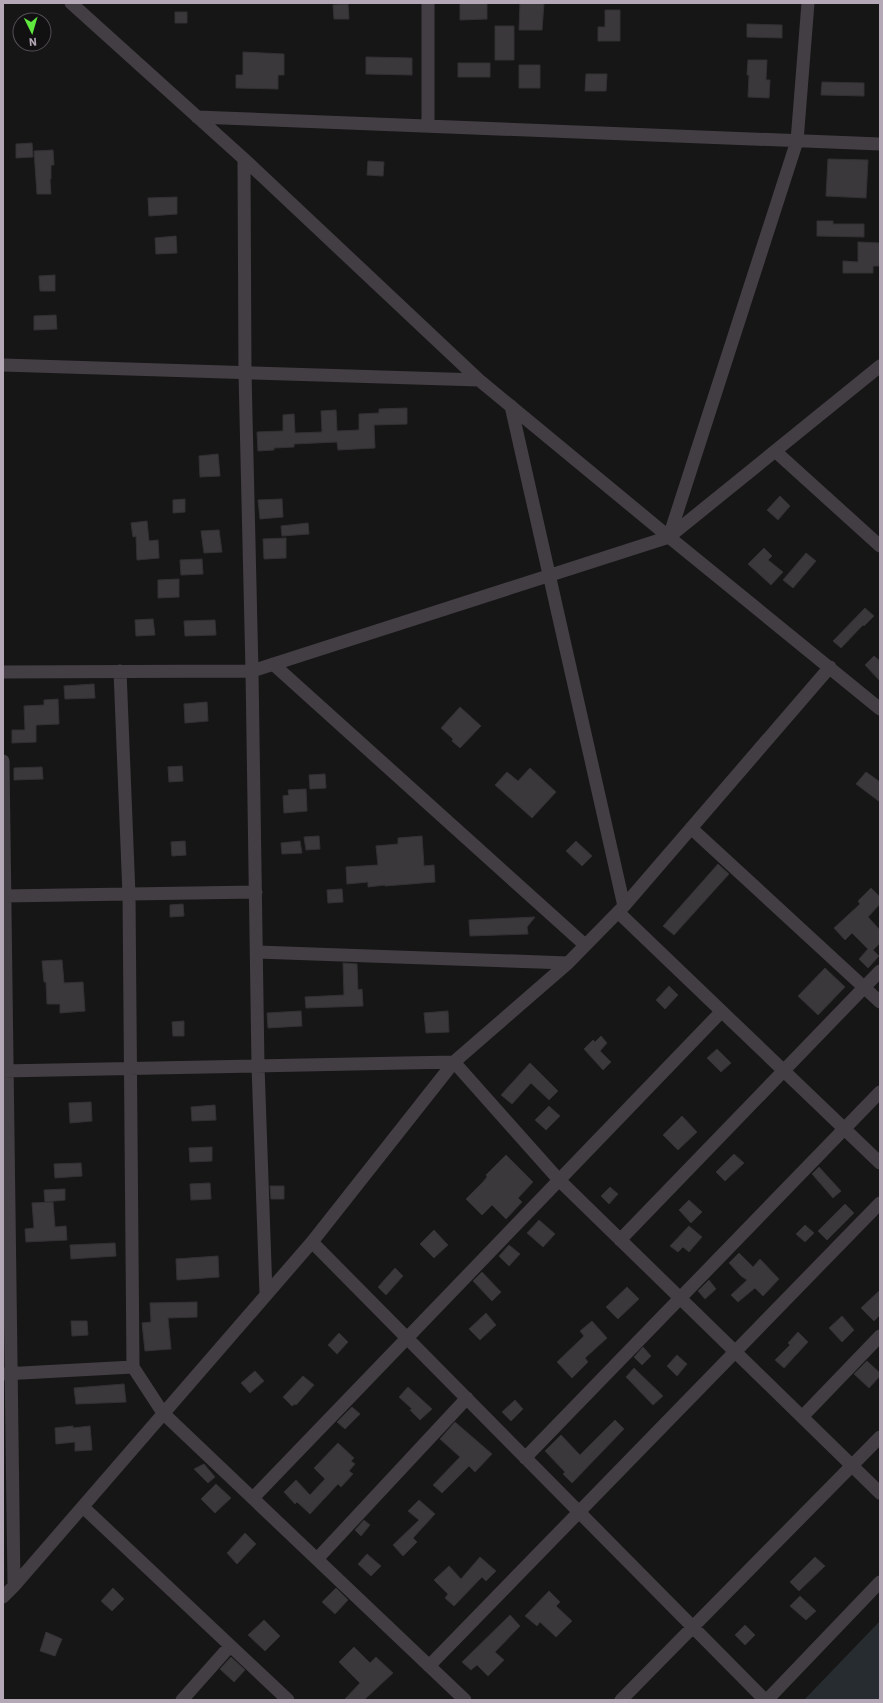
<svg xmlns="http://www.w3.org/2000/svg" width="883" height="1703" viewBox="0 0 883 1703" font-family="'IBM Plex Sans',sans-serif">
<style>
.green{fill:#262c2f}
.building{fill:#3b383c;stroke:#333033}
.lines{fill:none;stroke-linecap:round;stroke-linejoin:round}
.minor{stroke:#433e43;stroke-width:13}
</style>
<rect width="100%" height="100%" fill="#171617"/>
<path class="green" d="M880,1621V1700H804Z"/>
<path class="building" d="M460,3H487V19L460,20Z
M520,3H544L542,30H519Z
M348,4L349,19H334L333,5Z
M605,10H620V41H598V27H605Z
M175,12H187V23H175Z
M747,24L782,25V38L747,37Z
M495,26H514V60H495Z
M243,52L284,54V75H278V89L236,88V75H243Z
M366,57L412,58V75L366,74Z
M748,60H767L766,80H770L769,98L748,97L749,75H747Z
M458,63H490V77H458Z
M519,65H540V88H519Z
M586,74H607L606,91H585Z
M822,82L864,83V96L821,95Z
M32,143L33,157L16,158V144Z
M53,150L54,165H51V179H50L51,194H37L34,151Z
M828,159L868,160L866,198L826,196Z
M368,161L384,162L383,176L367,175Z
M177,197V214L149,216L148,198Z
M817,221H833V224H864V237L817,236Z
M176,236L177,253L156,254L155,238Z
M858,242L880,243V266H873V273H843V261L858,262Z
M55,275V291H40L39,276Z
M56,315L57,329L34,330V316Z
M407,408V424L374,425L375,448L338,450L337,442L294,444V447L274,448V450L258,451L257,432L283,431V415L294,414L295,433L322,432L321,411L336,410L337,431L359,430V414L379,413V409Z
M218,454L220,476L200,477L199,456Z
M780,496L790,506L778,520L767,510Z
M185,499V512L173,513V500Z
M282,499L283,517L260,519L258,500Z
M147,521L149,541L158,540L159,558L137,560L136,536L133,537L131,523Z
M308,523L309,534L282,536L281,526Z
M219,530L222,552L204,553L201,531Z
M286,538V558L264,559L263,539Z
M764,548L772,556L768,560L783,572L771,585L748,564Z
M806,553L816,561L793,588L783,580Z
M202,559L203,574L181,575L180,560Z
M179,579V597L158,598V580Z
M865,608L874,616L864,626L863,625L841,648L833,641Z
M153,619L155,635L136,636L135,620Z
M215,620L216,635L185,636L184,621Z
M874,656L880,661V681L865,665Z
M94,684L95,698L65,699L64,686Z
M58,699L59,724L36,725V742L12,743V730H25L24,706L44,705V700Z
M207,702L208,721L185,723L184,704Z
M460,707L481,726L460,748L452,741L453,739L441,728Z
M182,766L183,781L169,782L168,767Z
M42,767L43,779L14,780V768Z
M530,768L556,792L532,818L495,785L507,772L518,781Z
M866,772L880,782V802L856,784Z
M325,774L326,788L310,789L309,775Z
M306,789L307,811L284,813L283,796L289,795L288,790Z
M319,836L320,849L306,850L304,837Z
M422,836L424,866L434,865L435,882L385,886V885L368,887V882L347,884L346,867L378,865L376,846L398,844V838Z
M185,841L186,855L172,856L171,842Z
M300,841L302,853L282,854L281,843Z
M576,841L592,856L582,866L566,851Z
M718,864L729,874L674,935L663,926Z
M871,888L880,897V904L868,917L880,930V943L873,950L879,956L868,968L859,959L868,949L852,933L845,940L834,928L860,904L858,901Z
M342,889L343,902L328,903L327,890Z
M183,904L184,916L170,917V905Z
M535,917L527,927L528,934L470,936L469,920Z
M62,960L64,983L83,982L85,1011L60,1013V1004H47L46,982H44L42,961Z
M343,963L357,964L358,990L362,989L363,1006L306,1008L305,997L344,995Z
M825,968L845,987L818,1015L798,996Z
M669,986L678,995L665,1009L656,1000Z
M301,1011L302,1026L268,1028L267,1013Z
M448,1011L449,1032L426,1033L424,1013Z
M184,1021V1036H173L172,1022Z
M601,1036L607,1043L600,1051L611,1062L603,1070L584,1049L593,1040L595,1042Z
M717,1049L731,1063L721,1072L707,1058Z
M530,1063L558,1091L549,1100L531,1083L512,1104L501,1095Z
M91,1102L92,1121L70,1123L69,1103Z
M215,1105L216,1120L192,1121L191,1107Z
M549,1106L560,1116L546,1130L535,1120Z
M682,1116L697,1132L678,1150L663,1135Z
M212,1147V1161L190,1162L189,1148Z
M734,1154L744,1163L725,1181L716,1172Z
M506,1155L533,1182L518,1198L522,1202L506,1219L492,1205L482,1215L466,1199L482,1183L487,1177L486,1175Z
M81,1163L82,1176L55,1178L54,1164Z
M819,1167L841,1191L833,1198L812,1174Z
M210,1183L211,1199L191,1200L190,1184Z
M270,1186H284V1199H271Z
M610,1187L618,1194L609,1204L601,1196Z
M65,1189V1200L45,1202L44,1190Z
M689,1200L702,1212L691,1223L679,1210Z
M53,1202L55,1227L66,1226L67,1240L26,1242L25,1229L34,1228L32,1203Z
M845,1204L854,1213L827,1240L818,1231Z
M539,1220L555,1234L543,1247L527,1233Z
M805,1225L814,1233L805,1242L796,1234Z
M689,1226L702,1237L689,1252L683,1247L678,1252L670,1246Z
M434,1230L448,1245L434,1258L420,1244Z
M115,1243L116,1256L71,1259L70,1245Z
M509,1245L520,1254L509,1266L499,1256Z
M739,1253L753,1267L760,1259L779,1279L763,1296L755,1288L738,1302L731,1295L747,1280L741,1276L729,1263Z
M218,1256L219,1277L177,1280L176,1259Z
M395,1268L403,1276L386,1295L378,1287Z
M482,1272L501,1292L492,1301L473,1281Z
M709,1280L716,1289L705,1299L698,1291Z
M627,1287L639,1299L618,1319L606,1307Z
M880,1290V1315L874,1321L861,1308Z
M197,1302V1317L168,1318L171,1349L145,1351L142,1323L151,1322L150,1303Z
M486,1313L496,1325L480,1340L469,1329Z
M842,1316L854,1330L842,1342L829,1328Z
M71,1321H87L88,1335L72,1336Z
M592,1321L607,1338L585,1358L588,1362L572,1378L557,1362L584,1336L580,1331Z
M798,1332L808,1342L784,1368L775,1360L790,1345L788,1343Z
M339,1333L348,1342L337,1354L328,1345Z
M643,1347L651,1356L642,1365L634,1357Z
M677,1355L687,1364L677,1376L667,1366Z
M867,1361L880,1373V1376L869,1388L854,1374Z
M634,1368L663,1396L653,1405L626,1377Z
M255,1371L264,1381L250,1393L241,1383Z
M303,1376L314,1385L296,1405L295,1404L292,1406L283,1397Z
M124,1384L126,1402L76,1404L74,1388Z
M408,1387L432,1409L420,1420L410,1410L412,1409L399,1397Z
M515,1400L523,1409L511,1421L502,1412Z
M352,1407L360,1414L345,1429L337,1422Z
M615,1420L624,1429L572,1483L563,1474L565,1472L545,1451L561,1435L580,1455Z
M455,1422L492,1454L475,1472L469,1466L442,1493L433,1485L460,1457L440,1439Z
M73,1426V1428L90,1426L92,1450L75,1451V1442L56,1444L55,1428Z
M338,1443L354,1458L351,1461L355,1464L349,1471L353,1474L341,1487L338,1484L310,1514L297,1502L295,1504L284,1492L296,1480L310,1495L325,1479L314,1468Z
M204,1464L215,1477L208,1483L194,1469Z
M216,1484L231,1498L215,1513L201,1499Z
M419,1500L435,1514L413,1538L417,1542L403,1556L393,1545L419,1520L408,1511Z
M364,1520L370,1525L361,1536L355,1530Z
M245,1533L256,1544L237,1564L227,1553Z
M367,1554L381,1566L371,1576L358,1564Z
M480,1557L496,1571L486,1581L482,1577L454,1606L445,1598L448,1594L434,1580L449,1566L461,1579Z
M815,1557L825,1566L799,1591L790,1582Z
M113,1588L124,1599L112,1611L101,1601Z
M336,1588L348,1600L335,1614L322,1602Z
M549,1591L560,1602L556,1606L572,1621L556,1637L540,1622L537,1626L525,1616Z
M800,1596L816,1611L806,1620L790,1606Z
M510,1615L520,1626L495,1652L504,1660L488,1676L477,1665L471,1670L462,1662Z
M264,1620L280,1636L265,1651L248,1635Z
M745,1625L755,1635L745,1645L735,1635Z
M46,1632L62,1639L55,1656L40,1651Z
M354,1647L370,1663L376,1657L393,1673L364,1700H344L360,1683L339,1662Z
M231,1657L245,1670L234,1682L220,1669Z"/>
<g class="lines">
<path class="minor" d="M71,3L244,159L479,380L669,537L880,709
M428,3V126
M197,117L880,144
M244,159L245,373L252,671L258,1066L266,1294
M3,365L479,380
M511,406L624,906
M775,451L880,546
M669,537L797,141L808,3
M273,664L585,945
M120,671L129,895L133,1367L163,1413L465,1700
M3,672L252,671L669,537L880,366
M3,761L14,1586
M691,828L880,1002
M3,896L256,892
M618,912L880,1163
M257,952L568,963
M3,1071L454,1062L559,1180L880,1493
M620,1240L880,971
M312,1242L765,1700
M3,1374L133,1367
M802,1417L880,1336
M525,1458L880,1092
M253,1498L721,1012
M83,1507L288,1700
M317,1559L467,1398
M3,1597L14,1586L312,1242L454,1062L568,963L624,906L830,667
M429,1666L880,1203
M182,1700L230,1646
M621,1700L880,1437
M767,1700L880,1582"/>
</g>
<rect width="883" height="1703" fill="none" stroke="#b4a8b7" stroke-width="8"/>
<g transform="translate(32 32) rotate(175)"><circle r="19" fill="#121112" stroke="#534d54"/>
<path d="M0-3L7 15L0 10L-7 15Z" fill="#5fe83d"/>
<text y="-6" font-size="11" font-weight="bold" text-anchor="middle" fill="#b4a8b7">N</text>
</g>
</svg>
